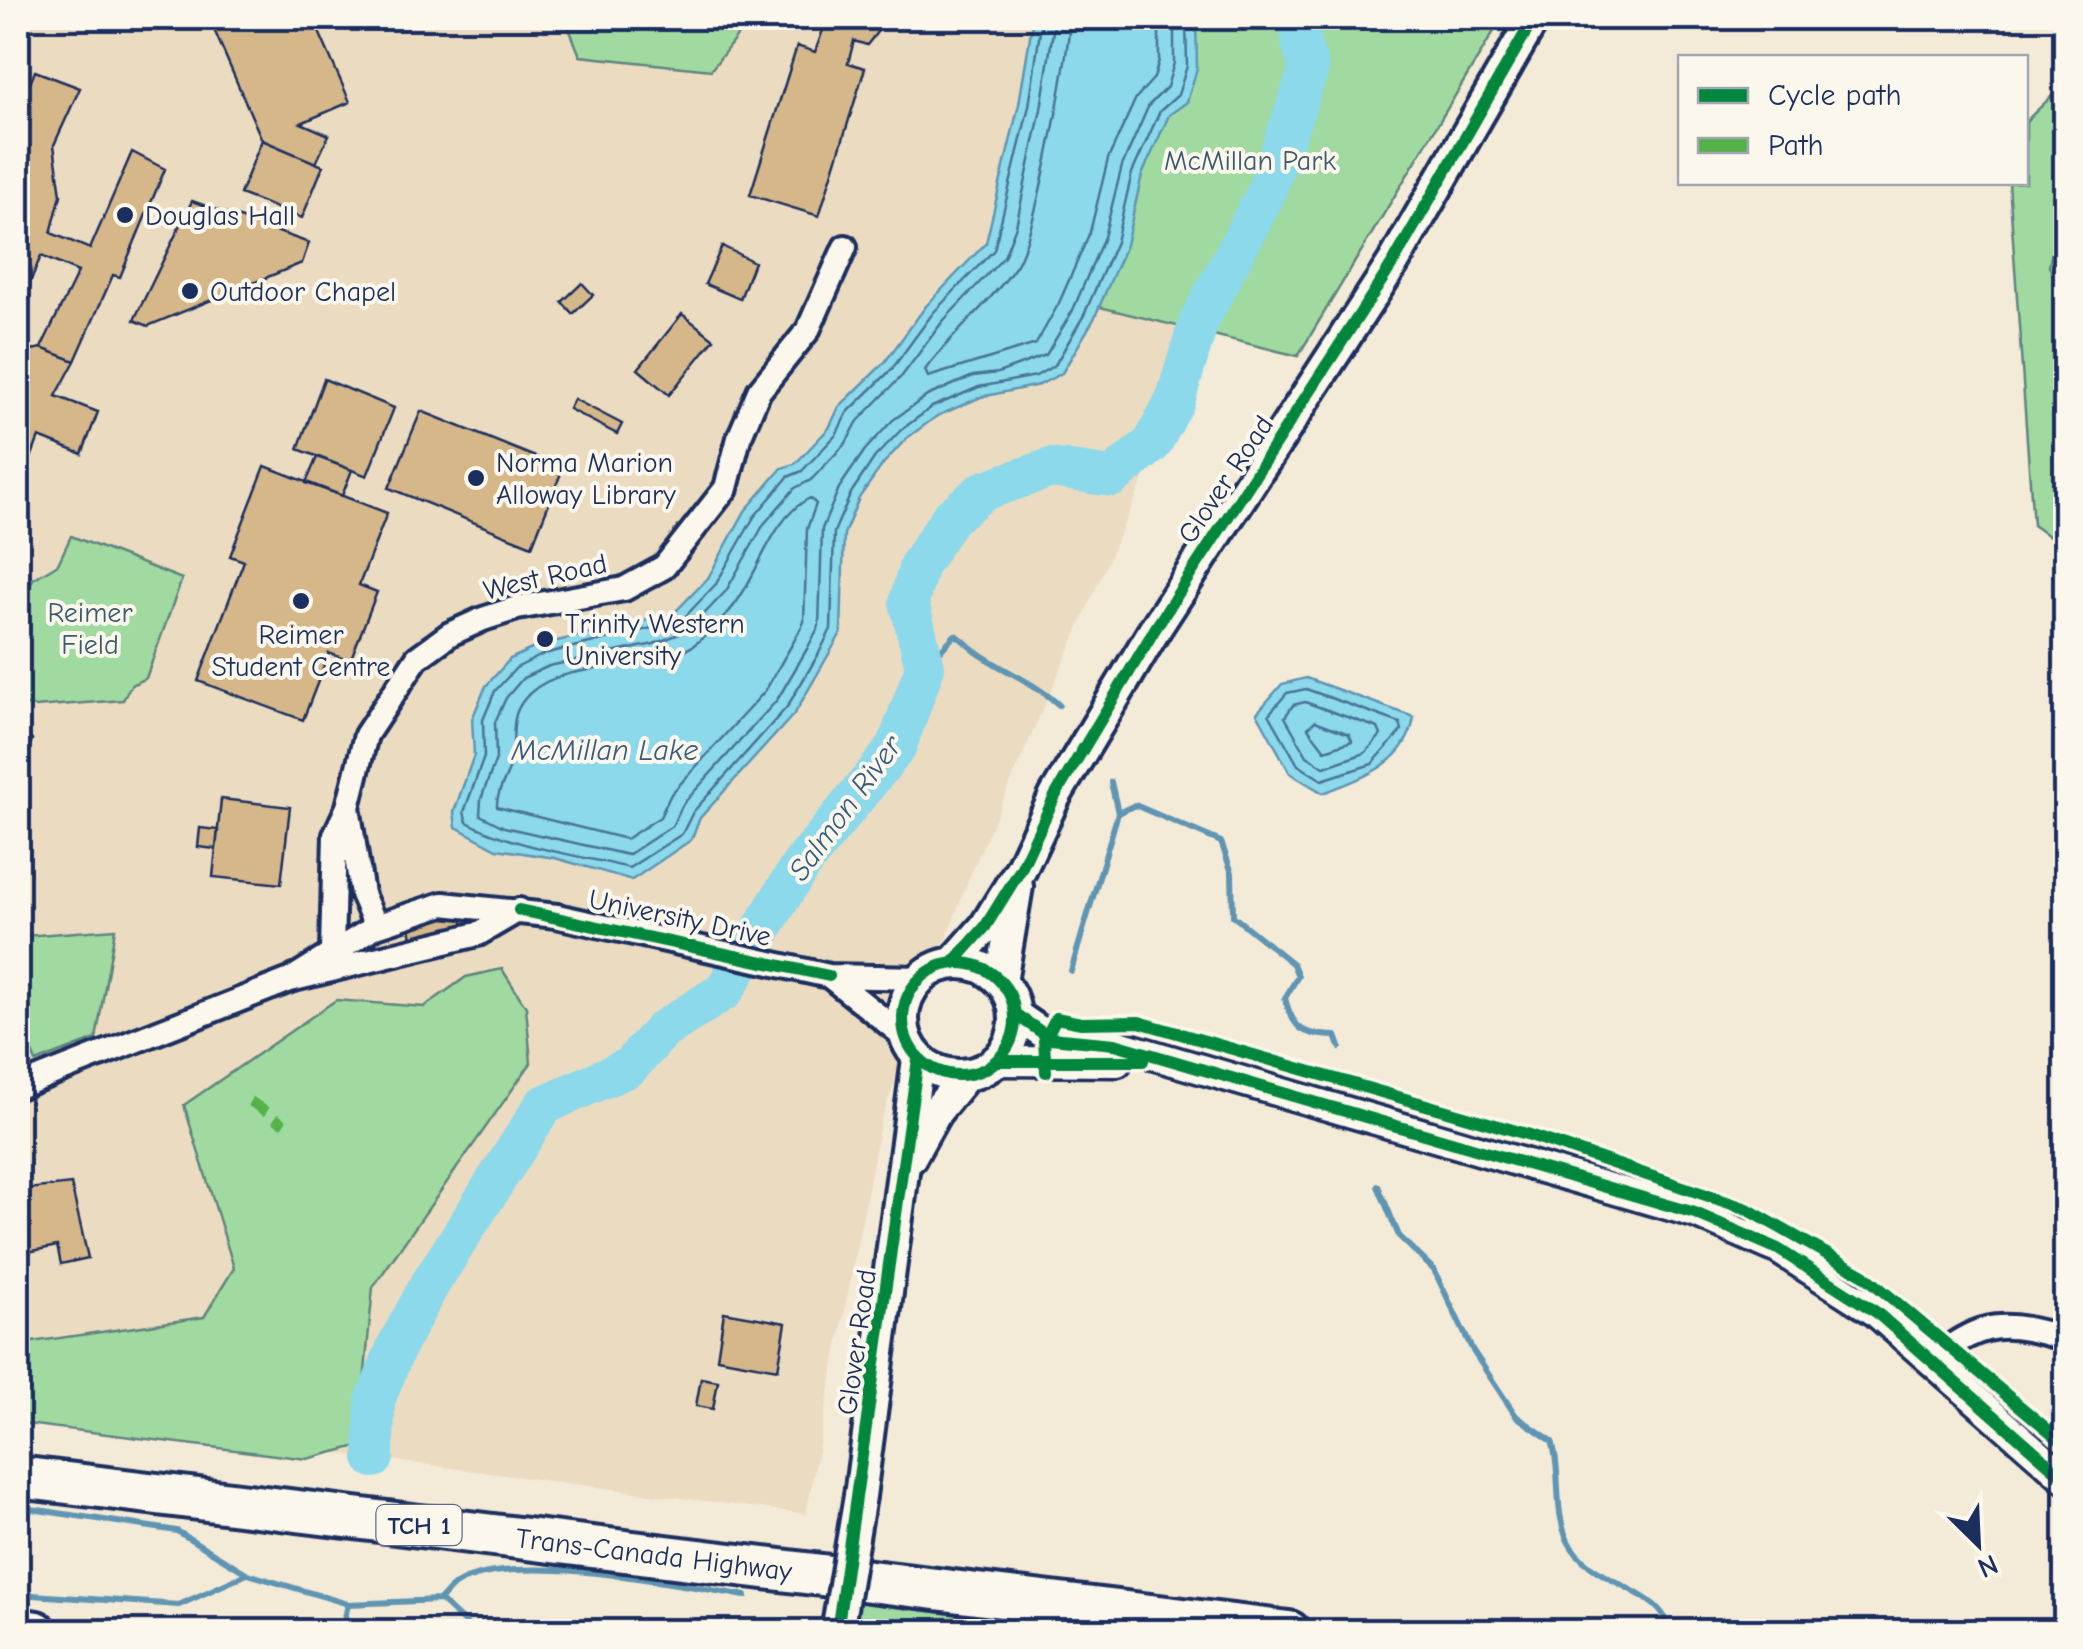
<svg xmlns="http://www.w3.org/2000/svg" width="2083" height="1649" viewBox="0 0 2083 1649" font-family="'Comic Neue',sans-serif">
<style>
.built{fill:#ebdbc1}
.green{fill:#a0daa0;stroke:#5e847f;stroke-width:2.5}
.water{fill:#8cd9eb;stroke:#5f95b3;stroke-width:2.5}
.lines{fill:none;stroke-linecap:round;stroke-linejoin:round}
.shore{stroke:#487396;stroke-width:2.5}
.stream{stroke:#5f95b3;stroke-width:6}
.river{stroke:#8cd9eb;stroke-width:40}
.building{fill:#d6b78a;stroke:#1b2f5e;stroke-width:2.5}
.minor-casing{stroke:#1b2f5e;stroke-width:30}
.tertiary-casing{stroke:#1b2f5e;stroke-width:35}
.secondary-casing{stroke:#1b2f5e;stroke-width:38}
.motorway-casing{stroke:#1b2f5e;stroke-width:48}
.minor{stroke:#fbf7ec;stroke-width:22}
.tertiary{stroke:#fbf7ec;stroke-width:28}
.secondary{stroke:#fbf7ec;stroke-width:30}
.motorway{stroke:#fbf7ec;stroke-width:40}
.secondary-bridge-casing{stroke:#1b2f5e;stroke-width:38;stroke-linecap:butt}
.secondary-bridge{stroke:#fbf7ec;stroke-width:30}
.quiet{stroke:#55b248;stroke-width:10;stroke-dasharray:20 10;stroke-linecap:butt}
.cycleway-casing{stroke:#fbf7ec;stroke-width:19}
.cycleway{stroke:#00873e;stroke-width:12}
.poi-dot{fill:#1b2f5e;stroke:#fbf7ec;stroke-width:4}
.labels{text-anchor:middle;stroke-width:8;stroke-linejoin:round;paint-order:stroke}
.shield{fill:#fbf7ec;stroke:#5e6b89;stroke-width:2.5}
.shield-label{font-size:25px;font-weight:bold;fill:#1b2f5e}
.park-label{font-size:28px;fill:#3c5a6e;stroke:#fbf7ec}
.poi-label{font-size:28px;fill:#1b2f5e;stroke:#fbf7ec;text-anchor:start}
.street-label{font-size:28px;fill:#1b2f5e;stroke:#fbf7ec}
.water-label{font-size:30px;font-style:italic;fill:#375a81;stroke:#fbf7ec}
</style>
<rect width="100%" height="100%" fill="#f4ead8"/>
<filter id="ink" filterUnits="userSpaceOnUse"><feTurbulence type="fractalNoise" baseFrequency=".01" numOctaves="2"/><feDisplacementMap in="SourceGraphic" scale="20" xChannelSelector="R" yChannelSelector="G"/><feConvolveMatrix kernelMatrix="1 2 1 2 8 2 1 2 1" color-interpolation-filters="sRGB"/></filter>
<g filter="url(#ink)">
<path class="built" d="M18,18H1153L1199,321L1179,399L968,880L881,1120L806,1514L18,1412Z"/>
<path class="green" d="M565,18H751L711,70L580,56Z
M1153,18H1502L1298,356L1043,293Z
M2057,91L2065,96V192L2049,266L2065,301V548L2033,525L2009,183L2026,182V121Z
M71,536L182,579L146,678L131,685L123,700L35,707L18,703V615L33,579L58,564Z
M115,929L96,1039L36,1062C19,1023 6,977 24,936Z
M502,969L526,1007L531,1063L373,1287L358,1446L307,1459L18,1423V1344L204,1317L234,1268L184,1105L336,1000L424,1007L466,977Z
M856,1602L1087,1631L851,1632Z"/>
<path class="water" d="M1033,18H1196L1197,68L1187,102L1169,115L1142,175L1126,245L1094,319L1062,373L1039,385L981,397L937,416L907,438L883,464L859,498L844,534L841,633L795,713L700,818L691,840L632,880L555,858L497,849L456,827L454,812L474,755L472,719L486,686L510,659L540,645L673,614L708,578L745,511L782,468L795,464L829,428L839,407L885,362L926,306L986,243L1019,104Z
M1306,678L1414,717C1407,764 1362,778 1323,793L1290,773L1257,713L1282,684Z"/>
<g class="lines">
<path class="shore" d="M1042,18L1029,106L994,250L933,313L892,369L847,413L836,435L802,471L788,477L754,517L716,584L681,621L544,654L516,668L495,691L483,720L484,757L464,812L467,822C516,848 575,854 629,868L682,834L693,812L787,707L818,655L831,629L834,532L851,493L875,457L901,430L932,407L979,387L1036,376L1055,365L1084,315L1116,242L1132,173L1160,111L1178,95L1187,66L1186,18
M1055,18L1041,109L1016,226L1004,257L943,321L902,376L858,421L846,443L811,480L795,488L764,524L726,591L689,630L654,644L549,666L523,678L506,698L495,722L496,759L481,799L480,815L504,827L628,855L672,826L683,804L777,700L807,649L819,626L822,529L839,488L865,450L893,420L927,396L973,376L998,373L1046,355L1073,310L1104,237L1122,166L1149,105L1167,87L1174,63V18
M1070,18C1069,56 1035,238 1016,266C990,304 952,333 925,370L928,377L1036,344L1059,303L1090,232L1108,159L1136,98L1154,78L1159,60V18
M810,498L816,504L807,529L804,622L794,641L765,691L671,794L660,817L626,839L497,807C496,792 507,778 511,764C517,735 506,716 530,693C570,656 656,677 698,642C712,630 730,613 740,597C760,567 775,515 810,498Z
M1306,689L1400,723L1402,730L1372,764L1322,780L1298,765L1269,714L1287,693Z
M1305,702L1378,728L1381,735L1365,753L1324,767L1307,756L1285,717L1293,705Z
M1315,721L1349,734L1352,741L1325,750L1308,728Z"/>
<path class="stream" d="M925,667L955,635C964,639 967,645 974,650C1002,671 1033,681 1059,705
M1111,782L1118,813L1135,805L1221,842L1232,873L1233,916L1293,964L1298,976L1285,998C1293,1031 1304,1035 1336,1036L1340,1047
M1071,971L1118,813
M1378,1186L1399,1236L1434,1270L1473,1351L1516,1416L1552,1441C1562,1473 1553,1510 1568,1541C1587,1580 1649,1588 1665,1618
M18,1507L177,1531L248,1574L348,1604L440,1600C445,1595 451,1587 456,1584C513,1550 681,1585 746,1596
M18,1594L179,1605L247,1574
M440,1600L475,1632
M342,1632L348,1604
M1029,1632L1030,1625"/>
<path class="river" d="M374,1458L375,1401L397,1345L430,1284L544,1105L629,1067L663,1030L724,991L800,866L896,748L925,667L909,602L919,565L950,518L983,491L1051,468L1112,477L1152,444L1175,401L1199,321L1265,195L1309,69L1301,42L1300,18"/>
</g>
<path class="building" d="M209,18H313L350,102L301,123L329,135L316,163L262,140Z
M807,18H888L867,45L854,41L848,63L865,68L819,216L750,195L797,46L815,52L823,30Z
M35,71L80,88L54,145L61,195L51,233L90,249L132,152L165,169L120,277L113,275L75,361L41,348L78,272L41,256L18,311V113Z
M262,140L323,166L302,218L240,194Z
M192,201L309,243L302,263L148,326L134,320Z
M722,246L754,262L740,299L705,284Z
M582,283L593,295L573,314L562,302Z
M682,314L714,339L669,395L638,369Z
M41,348L75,361L56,396L98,412L82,454L39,437L18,492V356L24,358L27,351Z
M324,379L394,408L367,476L298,449Z
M574,399L622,424L617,434L569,409Z
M421,411L563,468L532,546L389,488Z
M317,457L352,470L342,496L306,483Z
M265,466L387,513L359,585L377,592L350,661L329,653L303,720L198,681L244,561L230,556Z
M18,724L21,726L18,734L32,740L18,775Z
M221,799L290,807L281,884L213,877Z
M200,828L218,830L216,849L198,847Z
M461,912L464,928L412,938L409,923Z
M71,1184L88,1258L61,1264L57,1246L23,1253L28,1273L18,1275V1185L19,1190Z
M724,1312L786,1323L778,1369L717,1358Z
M701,1378L718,1381L713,1409L696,1406Z"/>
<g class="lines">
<g class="minor-casing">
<path id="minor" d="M348,807L362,894L376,926
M332,951L335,835L348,807L366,735L417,658L450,634L483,619L517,608L624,589L664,567L726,488L739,438L759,391L808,330L845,247
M829,976L905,1037
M290,980L376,926L443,904L557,916L829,976L921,978
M18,1087L290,980L478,934L519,910
M1933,1359C1985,1319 2005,1321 2066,1339"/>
</g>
<g class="tertiary-casing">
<path id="tertiary" d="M1015,1014L1050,1038L1115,1044L1695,1213L1778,1249L1876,1312L2066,1479
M997,1061L1117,1062"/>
</g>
<g class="secondary-casing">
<path id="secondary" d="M903 1019a56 56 0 1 1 112 0a56 56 0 1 1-112 0Z
M953,963L985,927L1021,869L1055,796L1155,629L1393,263L1534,18
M1001,982L1017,886
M910,1158L935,1113L966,1075
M860,1496L918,1059"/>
</g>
<g class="motorway-casing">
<path id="motorway" d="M18,1477L1289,1632
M18,1629L36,1632"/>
</g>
<use href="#minor" class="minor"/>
<use href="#tertiary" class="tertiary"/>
<use href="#secondary" class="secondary"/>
<use href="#motorway" class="motorway"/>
<g class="secondary-bridge-casing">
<path id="secondary-bridge" d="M837,1632L860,1496"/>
</g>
<use href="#secondary-bridge" class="secondary-bridge"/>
<path class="quiet" d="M250,1101L284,1124"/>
<g class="cycleway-casing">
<path id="cycleway" d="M519,910L829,976
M903 1019a56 56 0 1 1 112 0a56 56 0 1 1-112 0Z
M953,963L985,927L1021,869L1055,796L1155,629L1393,263L1534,18
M1015,1014L1050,1038L1115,1044L1695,1213L1778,1249L1876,1312L2066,1479
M997,1061H1143
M1046,1072L1044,1041L1056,1018L1081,1023L1139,1022L1530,1135L1747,1209L1864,1275L2066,1445
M837,1632L918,1059"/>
</g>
<use href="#cycleway" class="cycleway"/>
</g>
</g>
<g class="poi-dot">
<circle cx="125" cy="215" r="10"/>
<circle cx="190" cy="291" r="10"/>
<circle cx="476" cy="478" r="10"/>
<circle cx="301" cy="601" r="10"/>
<circle cx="545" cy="639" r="10"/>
</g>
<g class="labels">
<rect class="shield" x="376.5" y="1505" width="85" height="40" rx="8"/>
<g class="shield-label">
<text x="419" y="1534">TCH 1</text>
</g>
<g class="park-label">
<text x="1250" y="170">McMillan Park</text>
<text x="90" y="622">Reimer<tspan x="90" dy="32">Field</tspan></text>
</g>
<g class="poi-label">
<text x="145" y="225">Douglas Hall</text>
<text x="210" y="301">Outdoor Chapel</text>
<text x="496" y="472">Norma Marion<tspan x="496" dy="32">Alloway Library</tspan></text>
<text x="565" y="633">Trinity Western<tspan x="565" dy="32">University</tspan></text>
<text x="301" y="644" text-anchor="middle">Reimer<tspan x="301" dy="32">Student Centre</tspan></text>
</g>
<g class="street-label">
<text transform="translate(1225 479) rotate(-56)" y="10">Glover Road</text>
<text transform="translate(545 576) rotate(-13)" y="10">West Road</text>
<text transform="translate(680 917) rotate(12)" y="10">University Drive</text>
<text transform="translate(856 1342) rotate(-82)" y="10">Glover Road</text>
<text transform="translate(654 1554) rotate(7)" y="10">Trans-Canada Highway</text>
</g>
<g class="water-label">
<text x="605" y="760">McMillan Lake</text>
<text transform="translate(845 808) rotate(-54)" y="10">Salmon River</text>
</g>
</g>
<rect width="2083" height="1649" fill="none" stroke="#fbf7ec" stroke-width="60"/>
<rect x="30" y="30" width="2023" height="1589" fill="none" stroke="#1b2f5e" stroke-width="4" filter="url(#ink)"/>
<rect x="1678" y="55" width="350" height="130" fill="#fbf7ec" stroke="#a1a7b3" stroke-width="2.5"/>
<rect x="1698" y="88" width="50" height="15" fill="#00873e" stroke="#a1a7b3" stroke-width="2.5"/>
<text x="1768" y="105" font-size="30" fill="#1b2f5e">Cycle path</text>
<rect x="1698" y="138" width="50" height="15" fill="#55b248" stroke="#a1a7b3" stroke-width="2.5"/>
<text x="1768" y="155" font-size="30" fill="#1b2f5e">Path</text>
<g transform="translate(1978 1544) rotate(156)" stroke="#fbf7ec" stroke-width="8" paint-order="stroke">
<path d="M0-8L18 38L0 25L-18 38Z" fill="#1b2f5e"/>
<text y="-15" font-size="28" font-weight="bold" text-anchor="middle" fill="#1b2f5e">N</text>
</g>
</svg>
